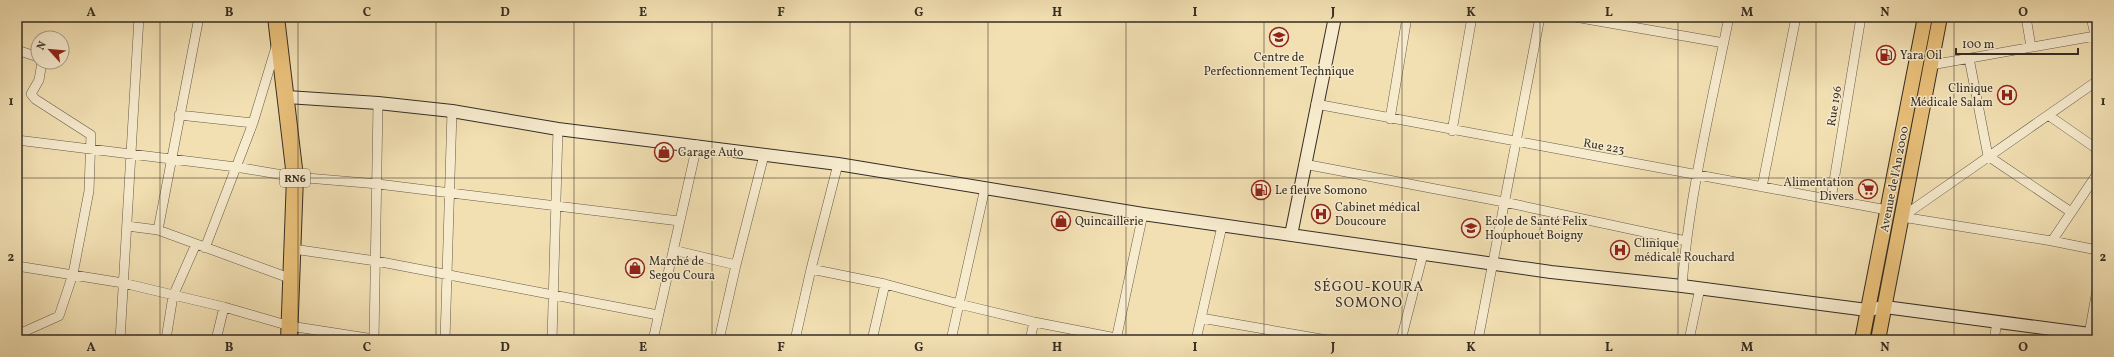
<svg xmlns="http://www.w3.org/2000/svg" width="2114" height="357" viewBox="0 0 2114 357" font-family="Vollkorn,serif">
<style>
.lines{fill:none;stroke-linecap:round;stroke-linejoin:round}
.street-casing{stroke:#655a47;stroke-width:10}
.secondary-casing{stroke:#362d23;stroke-width:14}
.primary-casing{stroke:#362d23;stroke-width:16}
.highway-casing{stroke:#362d23;stroke-width:18}
.street{stroke:#f7ebce;stroke-width:9}
.secondary{stroke:#f7ebce;stroke-width:12}
.primary{stroke:#e9c07a;stroke-width:14}
.highway{stroke:#e9c07a;stroke-width:16}
.grid{fill:none;stroke:#362d23;stroke-width:1;stroke-opacity:0.55}
.labels{text-anchor:middle;stroke-width:3;stroke-linejoin:round;paint-order:stroke}
.shield{fill:#f7ebce;stroke:#706656;stroke-width:1}
.shield-label{font-size:11px;font-weight:bold;fill:#362d23}
.poi-label{font-size:12px;fill:#362d23;stroke:#f7ebce;text-anchor:start}
.street-label{font-size:12px;fill:#362d23;stroke:#f7ebce}
.quarter-label{font-size:14px;letter-spacing:1px;fill:#362d23;stroke:#f7ebce}
.neatline{fill:none;stroke:#362d23;stroke-width:1.5}
.grid-label{font-size:13px;text-anchor:middle;font-weight:bold;fill:#362d23}
</style>
<rect width="100%" height="100%" fill="#f2e0b3"/>
<filter id="stains"><feTurbulence type="fractalNoise" baseFrequency=".005" numOctaves="4"/><feColorMatrix values="0 0 0 0 .2 0 0 0 0 .09 0 0 0 0 .02 0 0 0 .5 -.17"/></filter>
<radialGradient id="worn" r=".72"><stop offset=".6" stop-color="#630" stop-opacity="0"/><stop offset="1" stop-color="#630" stop-opacity=".3"/></radialGradient>
<g class="lines">
<g class="street-casing">
<path id="street" d="M1575,17L1724,43
M2026,17L2031,47
M2091,17L2097,44
M17,50L38,57
M1969,58L1988,156L2071,212
M1931,65L2095,36
M1316,104L1887,210
M179,115L253,123
M2048,115L2097,149
M1390,119L1407,17
M1452,131L1472,17
M17,140L236,167L295,177L378,184L679,221
M1304,164L1504,202L1686,241
M2097,174L2052,241L2097,250
M1762,187L1796,17
M1831,199L1861,17
M1902,217L2097,81
M1902,217L2052,241
M127,226L158,230L292,279
M158,230L199,17
M205,248L253,123L276,47
M293,249L376,261L658,315
M673,250L736,265
M17,266L123,283L224,307L290,326L380,340
M811,269L885,284L959,304L1034,322L1116,338
M1682,286C1689,195 1711,106 1729,17
M1201,318L1327,340
M17,333H21L59,316L73,274L89,191L91,135L35,99L31,94L39,80L42,62
M120,340L139,17
M169,340L166,339L173,296L196,244
M216,340L224,307
M374,340L378,103
M445,340L452,111
M552,340L558,129
M653,340L697,145
M719,340L736,265L764,155
M795,340L811,269L838,164
M872,340L885,284
M951,340L985,188
M1030,340L1034,322
M1116,340L1143,214
M1196,340L1222,226
M1401,340L1423,254
M1478,340L1540,17
M1689,340L1700,288
M1994,340L1997,322
M2088,340L2097,290"/>
</g>
<g class="secondary-casing">
<path id="secondary" d="M287,97L378,103L452,111L558,129L838,164L1143,214L1551,272L1682,286L1867,310L1885,307L2097,335
M1291,235L1335,17"/>
</g>
<g class="primary-casing">
<path id="primary" d="M1862,340L1925,17
M1878,340L1940,17"/>
</g>
<g class="highway-casing">
<path id="highway" d="M276,17L295,177L289,340"/>
</g>
<use href="#street" class="street"/>
<use href="#secondary" class="secondary"/>
<use href="#primary" class="primary"/>
<use href="#highway" class="highway"/>
</g>
<path class="grid" d="M160,17V340M298,17V340M436,17V340M574,17V340M712,17V340M850,17V340M988,17V340M1126,17V340M1264,17V340M1402,17V340M1540,17V340M1678,17V340M1816,17V340M1954,17V340M17,178H2097"/>
<defs>
<g id="school-ring" transform="scale(1)"><circle r="9.5" fill="#f7ebce" stroke="#8f2418" stroke-width="1.5"/><path d="M0-5L7-2L0 1L-7-2ZM-4 1L0 2.5L4 1V4Q0 6-4 4Z" fill="#8f2418"/></g>
<g id="fuel-ring" transform="scale(1)"><circle r="9.5" fill="#f7ebce" stroke="#8f2418" stroke-width="1.5"/><path d="M-5.5-6h7V0h2V4h1.3V-2.5L3-4.5l.8-.8L6-3V5H2.5V1h-1V6h-7ZM-4.2-4.7v3.2H.2V-4.7Z" fill="#8f2418"/></g>
<g id="hospital-ring" transform="scale(1)"><circle r="9.5" fill="#f7ebce" stroke="#8f2418" stroke-width="1.5"/><path d="M-5-5h3v3.5h4V-5h3V5h-3V1.5h-4V5h-3Z" fill="#8f2418"/></g>
<g id="shop-ring" transform="scale(1)"><circle r="9.5" fill="#f7ebce" stroke="#8f2418" stroke-width="1.5"/><path d="M-5-2.5h2.3a2.7 3.5 0 0 1 5.4 0H5L5.5 6h-11ZM-1.5-2.5h3a1.5 2.3 0 0 0-3 0Z" fill="#8f2418"/></g>
<g id="supermarket-ring" transform="scale(1)"><circle r="9.5" fill="#f7ebce" stroke="#8f2418" stroke-width="1.5"/><path d="M-6-5.5h2.5l.6 2H6L4.5 2H-2.5L-4.4-4H-6ZM-1.5 3.2a1.3 1.3 0 1 0 .1 0ZM3 3.2a1.3 1.3 0 1 0 .1 0Z" fill="#8f2418"/></g>
</defs>
<g fill-rule="evenodd">
<use href="#school-ring" x="1279" y="37"/>
<use href="#fuel-ring" x="1886" y="55"/>
<use href="#hospital-ring" x="2007" y="95"/>
<use href="#shop-ring" x="664" y="152"/>
<use href="#supermarket-ring" x="1868" y="189"/>
<use href="#fuel-ring" x="1261" y="190"/>
<use href="#hospital-ring" x="1321" y="214"/>
<use href="#shop-ring" x="1061" y="221"/>
<use href="#school-ring" x="1471" y="228"/>
<use href="#hospital-ring" x="1620" y="250"/>
<use href="#shop-ring" x="635" y="268"/>
</g>
<g class="labels">
<rect class="shield" x="280" y="169" width="30" height="18" rx="3"/>
<g class="shield-label">
<text x="295" y="182">RN6</text>
</g>
<g class="poi-label">
<text x="1900" y="59">Yara Oil</text>
<text x="1279" y="61" text-anchor="middle">Centre de<tspan x="1279" dy="14">Perfectionnement Technique</tspan></text>
<text x="1993" y="92" text-anchor="end">Clinique<tspan x="1993" dy="14">Médicale Salam</tspan></text>
<text x="678" y="156">Garage Auto</text>
<text x="1854" y="186" text-anchor="end">Alimentation<tspan x="1854" dy="14">Divers</tspan></text>
<text x="1275" y="194">Le fleuve Somono</text>
<text x="1335" y="211">Cabinet médical<tspan x="1335" dy="14">Doucoure</tspan></text>
<text x="1075" y="225">Quincaillerie</text>
<text x="1485" y="225">Ecole de Santé Felix<tspan x="1485" dy="14">Houphouet Boigny</tspan></text>
<text x="1634" y="247">Clinique<tspan x="1634" dy="14">médicale Rouchard</tspan></text>
<text x="649" y="265">Marché de<tspan x="649" dy="14">Segou Coura</tspan></text>
</g>
<g class="street-label">
<text transform="translate(1834 106) rotate(-81)" y="4">Rue 196</text>
<text transform="translate(1604 146) rotate(10)" y="4">Rue 223</text>
<text transform="translate(1894 179) rotate(-79)" y="4">Avenue de l'An 2000</text>
</g>
<g class="quarter-label">
<text x="1369" y="291">SÉGOU-KOURA<tspan x="1369" dy="16">SOMONO</tspan></text>
</g>
</g>
<rect width="2114" height="357" fill="none" stroke="#f2e0b3" stroke-width="44"/>
<g transform="translate(50 50) rotate(297)"><circle r="19" fill="#f7ebce" stroke="#aa9f8a"/>
<path d="M0-3L7 15L0 10L-7 15Z" fill="#8f2418"/>
<text y="-6" font-size="11" font-weight="bold" text-anchor="middle" fill="#362d23">N</text>
</g>
<path d="M1956 48v6h122v-6" fill="none" stroke="#362d23" stroke-width="2"/>
<text x="1962" y="48" font-size="12" fill="#362d23" stroke="#f7ebce" stroke-width="3" paint-order="stroke">100 m</text>
<rect x="22" y="22" width="2070" height="313" class="neatline"/>
<g class="grid-label">
<text x="91" y="16">A</text>
<text x="229" y="16">B</text>
<text x="367" y="16">C</text>
<text x="505" y="16">D</text>
<text x="643" y="16">E</text>
<text x="781" y="16">F</text>
<text x="919" y="16">G</text>
<text x="1057" y="16">H</text>
<text x="1195" y="16">I</text>
<text x="1333" y="16">J</text>
<text x="1471" y="16">K</text>
<text x="1609" y="16">L</text>
<text x="1747" y="16">M</text>
<text x="1885" y="16">N</text>
<text x="2023" y="16">O</text>
<text x="11" y="105">1</text>
<text x="2103" y="105">1</text>
<text x="11" y="261">2</text>
<text x="2103" y="261">2</text>
<text x="91" y="351">A</text>
<text x="229" y="351">B</text>
<text x="367" y="351">C</text>
<text x="505" y="351">D</text>
<text x="643" y="351">E</text>
<text x="781" y="351">F</text>
<text x="919" y="351">G</text>
<text x="1057" y="351">H</text>
<text x="1195" y="351">I</text>
<text x="1333" y="351">J</text>
<text x="1471" y="351">K</text>
<text x="1609" y="351">L</text>
<text x="1747" y="351">M</text>
<text x="1885" y="351">N</text>
<text x="2023" y="351">O</text>
</g>
<rect width="100%" height="100%" filter="url(#stains)"/>
<rect width="100%" height="100%" fill="url(#worn)"/>
</svg>
